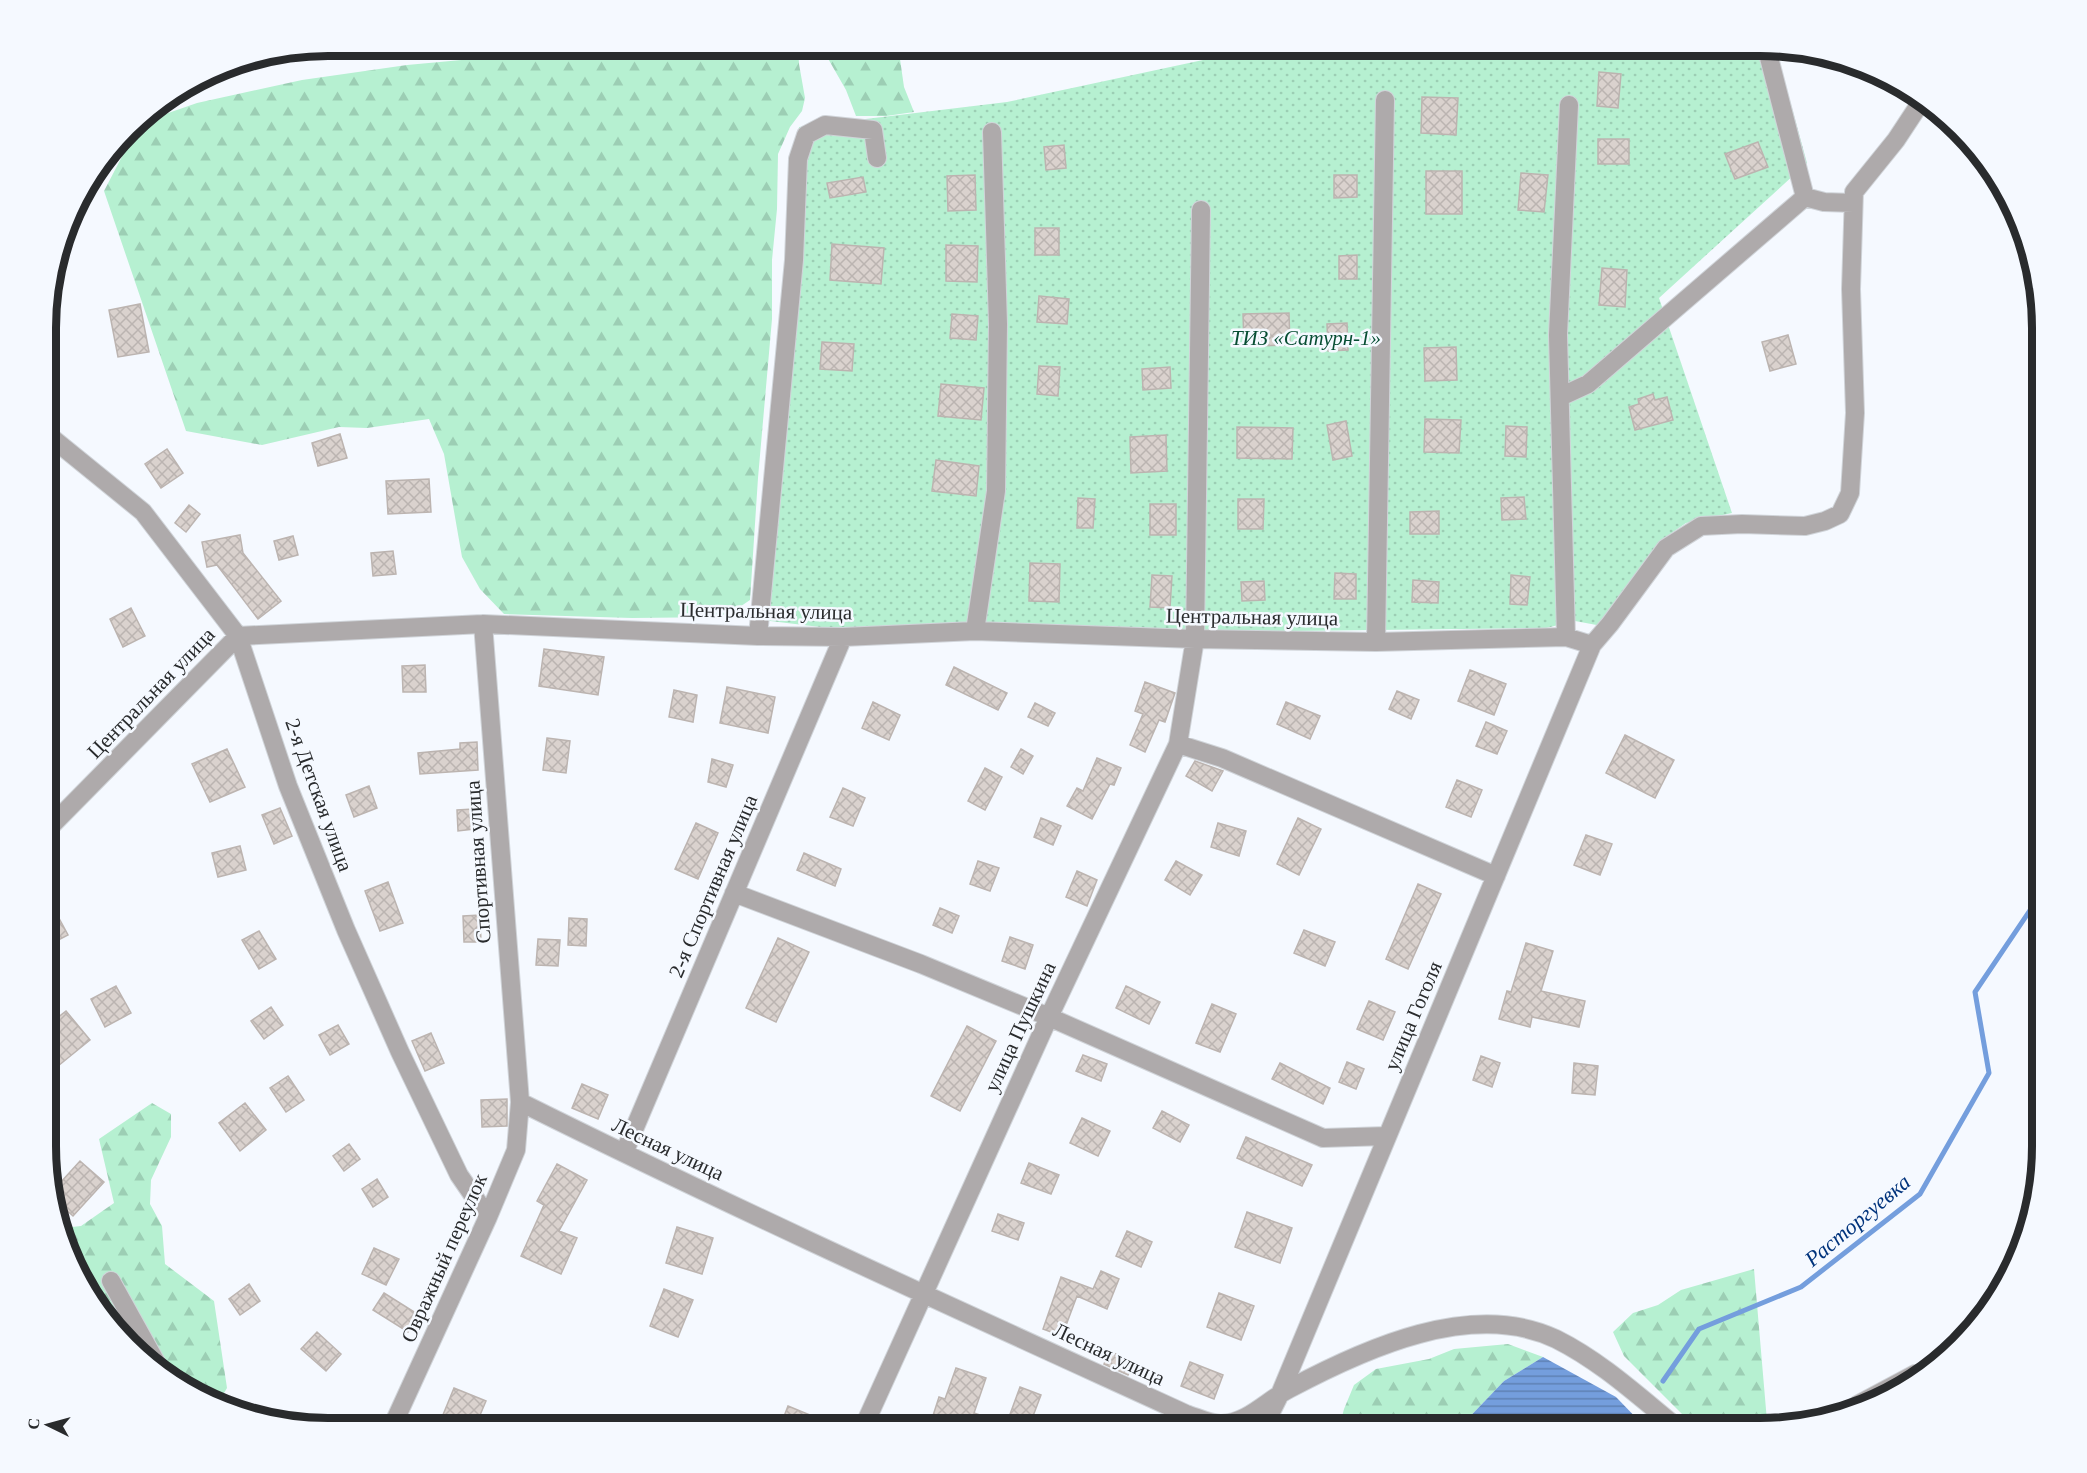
<svg xmlns="http://www.w3.org/2000/svg" width="2087" height="1473" viewBox="0 0 2087 1473" font-family="'Times New Roman',serif">
<style>
.grass{fill:url(#grass-dots)}
.forest{fill:url(#forest-firs)}
.water{fill:url(#water-rules)}
.lines{fill:none;stroke-linecap:round;stroke-linejoin:round}
.stream{stroke:#749edd;stroke-width:5}
.building{fill:url(#building-cross-hatch);stroke:#bcb4b0;stroke-width:1.5}
.minor-casing{stroke:#d0d4d9;stroke-width:20}
.minor{stroke:#aeaaab;stroke-width:18}
.rail{stroke:#6c6f72;stroke-width:4.5;stroke-dasharray:8 8;stroke-linecap:butt}
.labels{text-anchor:middle;stroke-width:5;stroke-linejoin:round;paint-order:stroke}
.park-label{font-size:21px;font-style:italic;fill:#074e33;stroke:#f5f9ff}
.street-label{font-size:21px;fill:#292b2d;stroke:#f5f9ff}
.water-label{font-size:22px;font-style:italic;fill:#00337c;stroke:#f5f9ff}
.rim{fill:none;stroke:#292b2d;stroke-width:8}
</style>
<defs>
<pattern id="grass-dots" width="8" height="8" patternUnits="userSpaceOnUse" patternTransform="scale(1.5)"><rect width="8" height="8" fill="#b6f0d1"/><path d="M2 2h.1M6 6h.1" fill="none" stroke="#9cceb4" stroke-width="1.8" stroke-linecap="round"/></pattern>
<pattern id="forest-firs" width="22" height="20" patternUnits="userSpaceOnUse" patternTransform="scale(1.5)"><rect width="22" height="20" fill="#b6f0d1"/><path d="M5 1l3.5 6h-7zM16 11l3.5 6h-7z" fill="#9cceb4"/></pattern>
<pattern id="water-rules" width="6" height="5" patternUnits="userSpaceOnUse" patternTransform="scale(1.5)"><rect width="6" height="5" fill="#749edd"/><path d="M0 2.5h6" fill="none" stroke="#5f81b4"/></pattern>
<pattern id="building-cross-hatch" width="8" height="8" patternUnits="userSpaceOnUse" patternTransform="scale(1.5)"><rect width="8" height="8" fill="#dad2ce"/><path d="M0 0l8 8M0 8l8-8" fill="none" stroke="#bbb4b1"/></pattern>
</defs>
<rect width="100%" height="100%" fill="#f5f9ff"/>
<path class="grass" d="M1273,45L1775,46L1807,163L1659,298L1732,513L1686,523L1663,539L1602,626L1575,621L1546,628L1215,632L1021,628L820,627L753,619L799,127L1007,102Z"/>
<path class="forest" d="M537,45H798L799,64L805,98L802,111L790,127L778,154L777,209L772,260V319L758,478L750,600L725,617L632,618L504,614L480,589L462,557L444,454L429,419L367,428L339,427L262,445L186,431L104,191L128,145L151,119L197,103L302,80L407,65L483,58Z
M823,45H898L904,87L914,112L886,116H856L846,90L822,48Z
M152,1103L171,1114V1137L151,1180L150,1204L162,1226L165,1264L214,1301L227,1388L218,1403L155,1369L83,1286L63,1228L81,1226L114,1203L99,1139Z
M1754,1269L1767,1421L1744,1428H1696L1624,1356L1613,1332L1633,1313L1658,1305L1681,1290Z
M1508,1344L1543,1357L1504,1381L1459,1428H1339L1344,1409L1354,1385L1376,1369L1429,1359L1454,1349Z"/>
<path class="water" d="M1543,1357L1616,1397L1646,1428H1459L1504,1381Z"/>
<g class="lines">
<path class="stream" d="M1663,1381L1699,1329L1801,1287L1920,1194L1989,1073L1975,992L2041,894"/>
</g>
<path class="building" d="M1599,72L1621,74L1618,108L1597,106Z
M1422,97L1458,98L1456,135L1421,133Z
M1598,139H1629V164H1598Z
M1758,142L1768,167L1735,179L1725,154Z
M1064,145L1066,168L1046,170L1044,147Z
M1426,171H1462V214H1426Z
M1521,173L1548,175L1544,212L1518,210Z
M975,175L976,210L948,211L947,176Z
M1334,175H1357V197L1334,198Z
M863,177L866,192L830,198L827,183Z
M1035,228H1059V255H1035Z
M832,244L884,248L881,284L830,280Z
M946,245L978,246L977,282L946,281Z
M1357,255V279H1339V256Z
M1602,268L1627,270L1625,307L1599,305Z
M1039,296L1069,299L1067,324L1037,322Z
M140,304L149,352L118,357L109,310Z
M1289,313L1290,345L1244,346L1243,314Z
M952,314L978,316L976,340L950,338Z
M1347,323L1348,350L1328,351L1327,324Z
M1788,335L1796,364L1770,371L1762,342Z
M822,342L854,344L852,371L820,369Z
M1456,347L1457,380L1425,381L1424,348Z
M1039,366L1060,367L1058,396L1037,394Z
M1170,367L1171,388L1143,390L1142,369Z
M941,384L984,388L981,420L938,416Z
M1653,394L1655,400L1667,397L1673,420L1635,430L1629,407L1639,404L1638,399Z
M1425,419L1461,420L1459,453L1424,452Z
M1346,421L1352,456L1333,460L1327,425Z
M1506,426L1527,427L1526,457L1505,456Z
M1237,427L1293,428L1292,459L1237,458Z
M340,434L347,458L318,466L312,443Z
M1166,435L1167,471L1131,473L1130,437Z
M167,449L183,473L161,488L145,464Z
M936,460L979,466L976,496L932,491Z
M429,479L431,512L388,514L386,481Z
M1524,497L1526,519L1502,520L1501,498Z
M1078,498L1095,499L1093,528H1077Z
M1238,499H1264L1263,529H1238Z
M1150,504H1176V535H1150Z
M189,505L200,514L186,532L175,523Z
M1439,511V534H1410V512Z
M240,535L243,553L281,601L258,619L217,565L207,567L202,542Z
M293,536L298,555L279,560L274,541Z
M393,551L396,574L373,576L371,553Z
M1030,563L1060,564L1059,602L1029,601Z
M1335,573L1356,574V599H1334Z
M1152,575L1172,576L1170,608L1150,607Z
M1511,575L1530,577L1527,605L1510,604Z
M1413,580L1439,582L1438,603L1412,602Z
M1264,581L1265,600L1242,601L1241,582Z
M131,608L145,636L123,647L110,619Z
M544,649L604,657L598,695L539,686Z
M425,665L426,692H403L402,666Z
M954,667L1007,693L998,710L946,685Z
M1470,670L1506,684L1494,715L1458,701Z
M1145,682L1175,693L1165,722L1159,720L1145,752L1130,745L1143,714L1135,711Z
M727,687L775,697L768,733L720,723Z
M674,690L697,695L693,722L669,717Z
M1397,691L1419,700L1411,719L1389,709Z
M873,702L900,715L889,740L862,728Z
M1286,702L1320,716L1310,739L1277,724Z
M1035,703L1055,713L1048,726L1028,717Z
M1486,722L1507,731L1497,754L1476,746Z
M1625,735L1674,760L1655,798L1606,773Z
M547,738L570,741L566,773L543,770Z
M477,742L478,770L420,774L418,753L460,749V743Z
M227,749L245,787L210,802L192,764Z
M1021,749L1033,756L1023,774L1011,767Z
M1097,758L1121,768L1114,785L1110,784L1092,819L1067,806L1077,788L1083,791Z
M712,759L733,765L726,787L708,782Z
M1195,761L1223,771L1212,791L1186,776Z
M985,768L1002,777L985,810L968,801Z
M1457,780L1482,790L1471,817L1446,807Z
M369,786L377,808L354,817L346,795Z
M843,788L865,798L853,826L830,817Z
M280,808L292,836L274,844L262,815Z
M473,809L474,829L458,831L457,810Z
M1041,818L1061,826L1053,845L1034,837Z
M1298,818L1321,829L1299,875L1277,864Z
M696,823L718,833L698,879L675,869Z
M1218,823L1246,831L1239,856L1211,847Z
M1586,835L1612,844L1600,875L1574,865Z
M240,846L246,870L218,877L212,853Z
M804,853L841,869L835,886L797,870Z
M978,861L999,868L990,891L970,884Z
M1176,861L1202,875L1190,895L1165,880Z
M1077,871L1097,880L1087,906L1066,897Z
M388,882L403,923L380,931L365,891Z
M1418,884L1441,894L1408,969L1386,959Z
M47,896L68,935L47,946Z
M940,908L959,916L952,933L933,925Z
M480,915L481,942H464L463,916Z
M569,918L587,919L586,946L568,945Z
M1304,930L1335,942L1325,966L1294,953Z
M259,931L276,959L259,969L242,940Z
M1010,937L1033,945L1025,969L1002,961Z
M778,938L809,952L776,1022L746,1008Z
M538,939L560,940L558,966L536,965Z
M1526,943L1553,951L1541,991L1585,1001L1579,1027L1532,1017L1530,1027L1499,1019L1507,991L1511,992Z
M116,986L131,1013L105,1027L91,999Z
M1126,986L1160,1002L1149,1024L1116,1008Z
M1369,1001L1395,1012L1383,1040L1357,1029Z
M1212,1004L1236,1014L1220,1052L1196,1043Z
M271,1007L283,1025L264,1039L251,1021Z
M66,1011L90,1040L58,1066L47,1052V1026Z
M338,1025L349,1044L330,1055L319,1035Z
M967,1026L996,1041L960,1111L931,1096Z
M431,1033L444,1063L425,1071L412,1041Z
M1083,1055L1107,1064L1101,1081L1076,1071Z
M1481,1056L1500,1063L1492,1087L1473,1080Z
M1347,1062L1364,1069L1356,1089L1339,1082Z
M1280,1063L1330,1088L1323,1104L1272,1079Z
M1574,1063L1598,1066L1595,1095L1572,1093Z
M288,1076L304,1100L286,1112L270,1088Z
M582,1084L608,1095L598,1119L572,1108Z
M507,1099V1126L482,1127L481,1100Z
M245,1103L266,1130L240,1151L219,1123Z
M1162,1111L1189,1125L1180,1142L1153,1128Z
M1082,1118L1110,1131L1098,1156L1070,1143Z
M1246,1137L1312,1165L1302,1186L1237,1158Z
M349,1144L360,1159L344,1171L333,1156Z
M80,1161L104,1182L73,1216L53,1198L51,1193Z
M1029,1163L1059,1175L1051,1194L1021,1183Z
M557,1164L587,1180L559,1231L577,1238L561,1274L521,1256L544,1205L537,1201Z
M377,1179L388,1197L373,1207L362,1189Z
M1247,1212L1292,1228L1280,1263L1235,1247Z
M998,1214L1024,1223L1018,1240L992,1231Z
M677,1227L713,1238L702,1274L666,1263Z
M1127,1231L1152,1242L1141,1267L1116,1256Z
M374,1248L399,1259L386,1285L362,1274Z
M1101,1271L1119,1279L1107,1309L1077,1296L1062,1336L1043,1329L1061,1277L1093,1289Z
M249,1284L260,1301L240,1315L229,1299Z
M664,1289L693,1300L678,1337L650,1326Z
M384,1293L419,1315L408,1332L373,1310Z
M1219,1293L1254,1306L1241,1340L1207,1327Z
M317,1332L341,1354L326,1371L301,1349Z
M1109,1351L1134,1362L1128,1375L1104,1364Z
M1190,1362L1223,1375L1214,1399L1181,1386Z
M956,1368L986,1378L974,1413L983,1416L979,1428H929L939,1397L945,1399Z
M1020,1387L1041,1395L1030,1424L1009,1417Z
M454,1388L486,1401L475,1427H438Z
M788,1406L839,1427V1428H790L781,1424Z"/>
<g class="lines">
<g class="minor-casing">
<path id="minor" d="M1766,46L1805,197
M1560,397L1588,384L1805,197L1824,202L1853,203
M47,434L143,512L238,636L288,786L346,930L400,1052L459,1175L488,1217
M483,624L520,1102C739,1211 963,1312 1186,1414C1196,1417 1210,1424 1221,1424C1248,1423 1266,1401 1289,1389C1364,1349 1472,1299 1556,1339C1600,1361 1636,1394 1674,1425L1682,1428
M975,631L996,491L998,324L992,132
M758,636L794,260L798,159L806,135L825,125L873,130L877,158
M1566,637L1558,335L1569,105
M1376,642L1385,100
M1592,645L1610,624L1666,548L1701,526L1742,524L1805,526L1825,521L1840,514L1850,493L1855,413L1851,289L1854,192L1896,140L1923,99
M1178,744L1222,758L1496,876
M47,830L238,636L483,624L758,636L843,637L975,631L1195,639L1376,642L1566,637L1592,645L1280,1394L1263,1428
M734,893L921,964L1049,1017L1323,1138L1387,1136
M624,1153L843,637
M111,1281L162,1373
M1857,1405L1915,1374
M392,1427L488,1217L516,1150L520,1102
M863,1428L1049,1017L1178,744L1195,639L1201,210"/>
</g>
<use href="#minor" class="minor"/>
<path class="rail" d="M204,76L275,55"/>
</g>
<g class="labels">
<g class="park-label">
<text x="1306" y="345">ТИЗ «Сатурн-1»</text>
</g>
<g class="street-label">
<text transform="translate(766 611) rotate(1)" y="7">Центральная улица</text>
<text transform="translate(1252 617) rotate(1)" y="7">Центральная улица</text>
<text transform="translate(151 693) rotate(-46)" y="7">Центральная улица</text>
<text transform="translate(319 795) rotate(70)" y="7">2-я Детская улица</text>
<text transform="translate(478 862) rotate(-94)" y="7">Спортивная улица</text>
<text transform="translate(713 886) rotate(-67)" y="7">2-я Спортивная улица</text>
<text transform="translate(1413 1016) rotate(-67)" y="7">улица Гоголя</text>
<text transform="translate(1020 1027) rotate(-65)" y="7">улица Пушкина</text>
<text transform="translate(668 1149) rotate(25)" y="7">Лесная улица</text>
<text transform="translate(444 1258) rotate(-66)" y="7">Овражный переулок</text>
<text transform="translate(1109 1354) rotate(25)" y="7">Лесная улица</text>
</g>
<g class="water-label">
<text transform="translate(1857 1220) rotate(-40)" y="8">Расторгуевка</text>
</g>
</g>
<path d="M0 0H2087V1473H0ZM328 56H1760A272 272 0 0 1 2032 328V1146A272 272 0 0 1 1760 1418H328A272 272 0 0 1 56 1146V328A272 272 0 0 1 328 56Z" fill="#f5f9ff" fill-rule="evenodd"/>
<path class="rim" d="M328 56H1760A272 272 0 0 1 2032 328V1146A272 272 0 0 1 1760 1418H328A272 272 0 0 1 56 1146V328A272 272 0 0 1 328 56Z"/>
<g transform="translate(48 1425) rotate(275)" stroke="#f5f9ff" stroke-width="4.5" paint-order="stroke">
<path d="M0-4.5L10 22L0 15L-10 22Z" fill="#292b2d"/>
<text y="-9" font-size="16" font-weight="bold" text-anchor="middle" fill="#292b2d">С</text>
</g>
</svg>
